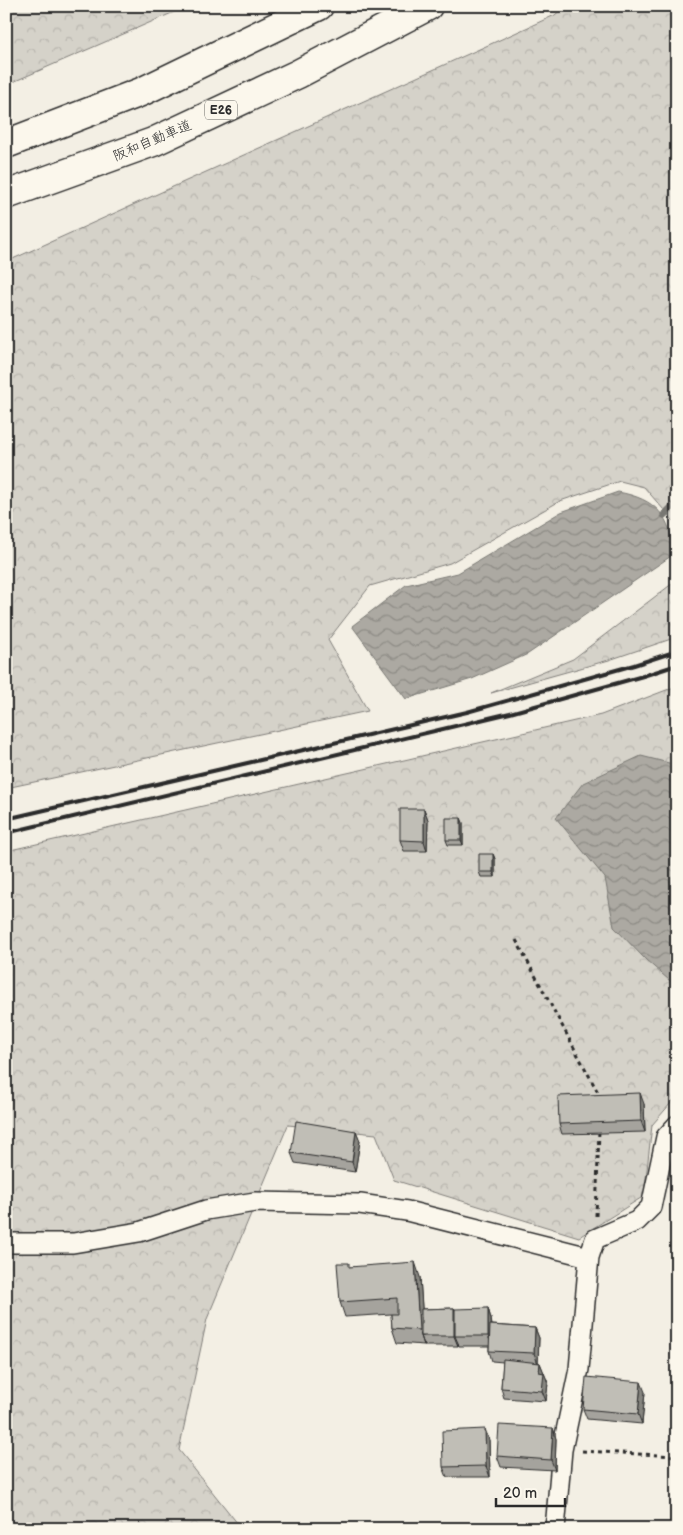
<svg xmlns="http://www.w3.org/2000/svg" width="683" height="1535" viewBox="0 0 683 1535" font-family="'Balsamiq Sans','Klee One',sans-serif">
<style>
.forest{fill:url(#forest-crowns);stroke:#807e7a}
.water{fill:url(#water-waves);stroke:#787772}
.lines{fill:none;stroke-linecap:round;stroke-linejoin:round}
.stream{stroke:#787772;stroke-width:7}
.minor-casing{stroke:#2b2b2b;stroke-width:22}
.motorway-casing{stroke:#2b2b2b;stroke-width:31}
.path{stroke:#2b2b2b;stroke-width:3;stroke-dasharray:4 4;stroke-linecap:butt}
.minor{stroke:#fbf7ec;stroke-width:19}
.motorway{stroke:#fbf7ec;stroke-width:28}
.rail{stroke:#2b2b2b;stroke-width:4}
.wall{fill:#a5a39d;stroke:#2b2b2b}
.shaded-wall{fill:#86857f;stroke:#2b2b2b}
.building{fill:#c0beb6;stroke:#2b2b2b}
.labels{text-anchor:middle;stroke-width:5;stroke-linejoin:round;paint-order:stroke}
.shield{fill:#fbf7ec;stroke:#696865;stroke-width:1}
.shield-label{font-size:12px;font-weight:bold;fill:#2b2b2b}
.street-label{font-size:14px;fill:#2b2b2b;stroke:#fbf7ec}
</style>
<defs>
<pattern id="forest-crowns" width="20" height="18" patternUnits="userSpaceOnUse" patternTransform="scale(1.25)"><rect width="20" height="18" fill="#d5d2c9"/><path d="M2 6a3 3 0 1 1 6 0M12 15a3 3 0 1 1 6 0" fill="none" stroke="#b7b4ad"/></pattern>
<pattern id="water-waves" width="16" height="10" patternUnits="userSpaceOnUse" patternTransform="scale(1.25)"><rect width="16" height="10" fill="#aca9a2"/><path d="M0 5q4-4 8 0t8 0" fill="none" stroke="#8c8a84"/></pattern>
</defs>
<rect width="100%" height="100%" fill="#f3efe4"/>
<filter id="ink" filterUnits="userSpaceOnUse"><feTurbulence type="fractalNoise" baseFrequency=".02" numOctaves="2"/><feDisplacementMap in="SourceGraphic" scale="10" xChannelSelector="R" yChannelSelector="G"/><feConvolveMatrix kernelMatrix="1 2 1 2 8 2 1 2 1" color-interpolation-filters="sRGB"/></filter>
<g filter="url(#ink)">
<path class="forest" d="M6,6H188L6,85Z
M565,6H677V525L644,487L620,481L560,501L450,563L370,586L328,640L368,711L6,788V262L555,15Z
M677,580V637L609,660L491,693L573,659Z
M677,686V1096L652,1125L644,1196L579,1237L394,1180L376,1134L288,1125L207,1319L179,1450L242,1529H6V851L601,715Z"/>
<path class="water" d="M618,492C656,499 671,516 674,554L528,654L472,679L406,699L352,626L406,585L458,573L561,512Z
M641,756L677,765V987L646,960L614,927L605,878L556,818L583,783Z"/>
<g class="lines">
<path class="stream" d="M664,515L677,502"/>
<g class="minor-casing">
<path id="minor" d="M6,1243H73L139,1232L206,1210L255,1202L360,1204L407,1211L589,1257
M555,1529L562,1450L579,1369L589,1257L595,1239L637,1221L651,1207L666,1137L677,1125"/>
</g>
<g class="motorway-casing">
<path id="motorway" d="M6,144L141,92L319,6
M6,195L153,142L298,74L428,6"/>
</g>
<path class="path" d="M516,940L601,1098
M596,1216L599,1130
M582,1451L677,1456"/>
<use href="#minor" class="minor"/>
<use href="#motorway" class="motorway"/>
<path class="rail" d="M6,819L467,712L634,665L677,651
M6,833L510,713L643,676L677,665"/>
</g>
<path class="wall" d="M424,809L428,820L427,851H404L400,840Z
M461,818L463,823V845H448L446,840Z
M493,854L495,859V877H481L479,872Z
M644,1104L645,1132L562,1134L559,1124Z
M356,1131L360,1141L355,1172L295,1163L291,1153Z
M350,1267L420,1277L422,1309L454,1308L455,1312L488,1308L491,1319L492,1325L535,1328L539,1338L538,1362L540,1363L548,1383L546,1401L504,1398L501,1388L503,1362L492,1361L489,1351V1346H459L458,1343V1346H425L424,1343V1345L397,1343L392,1328L391,1314L345,1317L340,1302Z
M645,1392L642,1424L587,1419L583,1409Z
M553,1428L556,1439L555,1470L501,1467L497,1456Z
M489,1440L490,1477H447L443,1467Z"/>
<path class="shaded-wall" d="M424,809L428,820L427,851L424,841Z
M461,818L463,823V845L461,840Z
M493,854L495,859V877L493,872Z
M640,1093L644,1104L645,1132L641,1121Z
M356,1131L360,1141L355,1172L352,1162Z
M415,1262L420,1277L424,1336H421L424,1345L419,1330Z
M454,1308L458,1319L455,1336L458,1343V1346L454,1336Z
M488,1308L491,1319L492,1346L488,1336Z
M535,1328L539,1338L538,1364L534,1353Z
M540,1363L548,1383L546,1401L542,1391L539,1372Z
M641,1382L645,1392L642,1424L638,1414Z
M553,1428L556,1439L555,1470L551,1460Z
M485,1429L489,1440L490,1477L486,1466Z"/>
<path class="building" d="M400,809H424V841L400,840Z
M446,818H461V840H446Z
M479,854H493V872H479Z
M640,1093L641,1121L559,1124L558,1096Z
M296,1121L356,1131L352,1162L291,1153Z
M415,1262L419,1330L392,1328L391,1314H397V1298L340,1302L337,1263H349V1267Z
M454,1308V1336H421V1309Z
M488,1308V1336H455V1309Z
M490,1325L535,1328L534,1353L489,1351Z
M503,1359L540,1363L539,1372L544,1373L542,1391L501,1388Z
M586,1377L641,1382L638,1414L583,1409Z
M499,1425L553,1428L551,1460L497,1456Z
M485,1429L486,1466L443,1467L442,1431Z"/>
</g>
<g class="labels">
<rect class="shield" x="205" y="100.5" width="32" height="19" rx="4"/>
<g class="shield-label">
<text x="221" y="114">E26</text>
</g>
<g class="street-label">
<text transform="translate(152 140) rotate(-23)" y="5">阪和自動車道</text>
</g>
</g>
<rect width="683" height="1535" fill="none" stroke="#fbf7ec" stroke-width="25"/>
<rect x="12" y="12" width="658" height="1510" fill="none" stroke="#2b2b2b" stroke-width="2" filter="url(#ink)"/>
<path d="M496 1498v8h69v-8" fill="none" stroke="#2b2b2b" stroke-width="2.5"/>
<text x="503" y="1498" font-size="15" fill="#2b2b2b" stroke="#fbf7ec" stroke-width="4" paint-order="stroke">20 m</text>
</svg>
